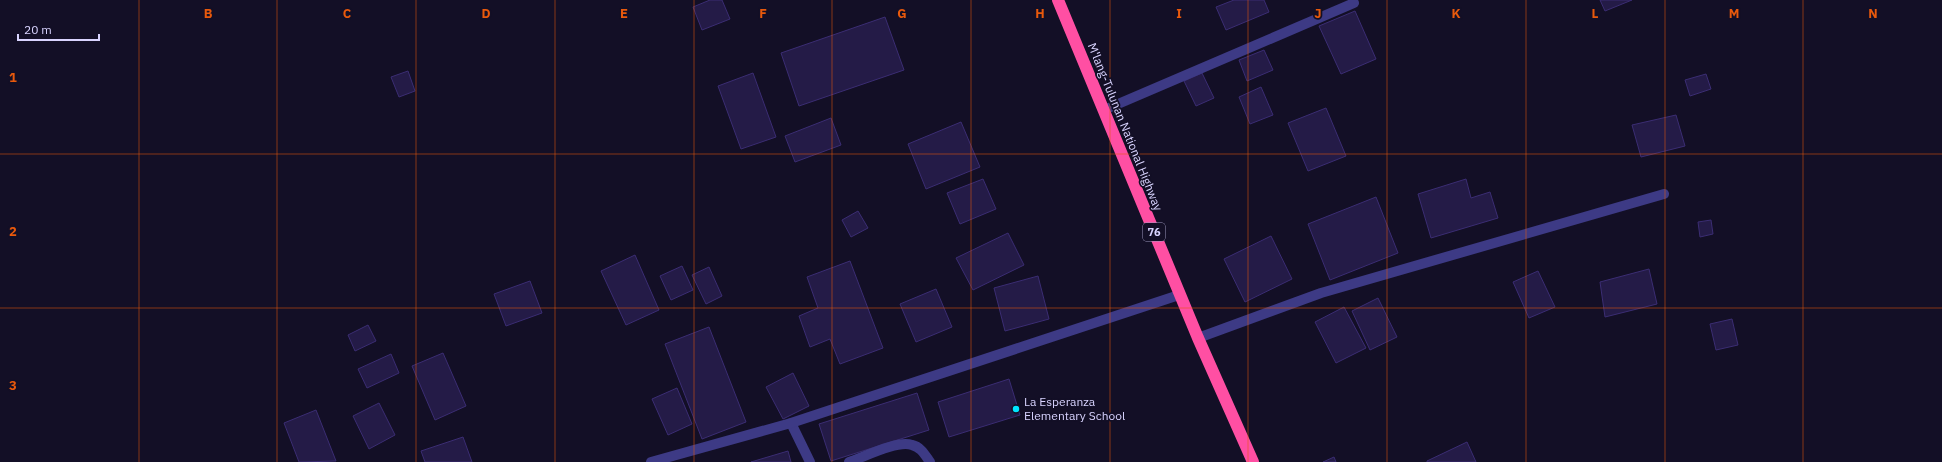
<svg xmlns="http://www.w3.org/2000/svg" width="1942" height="462" viewBox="0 0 1942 462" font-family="'IBM Plex Sans',sans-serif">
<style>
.building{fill:#241b47;stroke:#3b2d73}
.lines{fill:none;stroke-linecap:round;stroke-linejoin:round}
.lane{stroke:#3d3a85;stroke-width:10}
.street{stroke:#3d3a85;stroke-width:10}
.highway{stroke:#ff4fa3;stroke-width:12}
.grid{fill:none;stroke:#e8590c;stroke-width:1;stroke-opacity:0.55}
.poi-dot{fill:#00e5ff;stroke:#130f26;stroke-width:1.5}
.labels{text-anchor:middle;stroke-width:3.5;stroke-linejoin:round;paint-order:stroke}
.shield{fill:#130f26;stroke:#9e99be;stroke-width:1}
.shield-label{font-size:11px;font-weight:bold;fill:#d9d4ff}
.street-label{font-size:12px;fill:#d9d4ff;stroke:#130f26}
.poi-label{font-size:12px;fill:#d9d4ff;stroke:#130f26;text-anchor:start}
.grid-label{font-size:13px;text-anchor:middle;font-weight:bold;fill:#e8590c;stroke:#130f26;stroke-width:3.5;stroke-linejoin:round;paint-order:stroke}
</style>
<rect width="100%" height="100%" fill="#130f26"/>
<path class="building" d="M710,0H722L730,19L702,30L693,7Z
M1234,0H1264L1269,12L1226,30L1216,7Z
M1600,0H1632L1605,11Z
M1355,11L1376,59L1341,74L1319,26Z
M885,17L904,70L799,106L781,53Z
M1264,50L1273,70L1247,81L1239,60Z
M408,71L415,91L399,97L391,77Z
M753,73L776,137L741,149L718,86Z
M1202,73L1214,98L1196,106L1184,81Z
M1706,74L1711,89L1690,96L1685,80Z
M1261,87L1273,115L1250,124L1239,97Z
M1326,108L1346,156L1308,171L1288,123Z
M1676,115L1685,146L1641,157L1632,125Z
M831,118L841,145L795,162L785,136Z
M961,122L980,167L926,189L908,144Z
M983,179L996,209L960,224L947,193Z
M1466,179L1471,198L1490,192L1498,218L1431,238L1418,194Z
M1376,197L1398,253L1330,280L1308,224Z
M858,211L868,228L851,237L842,220Z
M1711,220L1713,234L1700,237L1698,222Z
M1008,233L1024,265L973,290L956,258Z
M1271,236L1292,279L1245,302L1224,259Z
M635,255L659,310L626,325L601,271Z
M850,261L883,348L840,364L830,339L810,347L799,316L818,308L807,277Z
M682,266L693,290L671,300L660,276Z
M709,267L722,296L706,304L692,275Z
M1649,269L1657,304L1605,317L1600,282Z
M1538,271L1555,307L1529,318L1513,282Z
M1038,276L1049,319L1005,331L994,288Z
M530,281L542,313L506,326L494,294Z
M936,289L952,327L916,342L900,304Z
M1378,298L1397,337L1370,350L1352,311Z
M1344,307L1366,348L1336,363L1315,322Z
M1732,319L1738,345L1716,350L1710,324Z
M368,325L376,341L355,351L348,335Z
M709,327L746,422L702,439L665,344Z
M443,353L466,406L435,420L412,366Z
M391,354L399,373L367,388L358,369Z
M793,373L809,406L783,419L766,387Z
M1009,379L1020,415L949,437L938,402Z
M677,388L692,424L668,435L652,399Z
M917,393L929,430L831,461L819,424Z
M379,403L395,435L369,449L353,416Z
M316,410L336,461L299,462L284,423Z
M463,437L472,462H425L421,451Z
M1467,442L1476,462H1427V461Z
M788,451L791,462H751Z
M1334,457L1336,462H1323Z"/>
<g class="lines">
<path class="lane" d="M791,423L810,462
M849,462C864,457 897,440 912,445C921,447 925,455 930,462"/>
<path class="street" d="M1104,110L1354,3
M1198,338L1321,293L1664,194
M651,462L791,423L1179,295"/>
<path class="highway" d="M1058,0L1198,338L1253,462"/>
</g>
<path class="grid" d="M139,0V462M277,0V462M416,0V462M555,0V462M694,0V462M832,0V462M971,0V462M1110,0V462M1248,0V462M1387,0V462M1526,0V462M1665,0V462M1803,0V462M0,154H1942M0,308H1942"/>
<circle class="poi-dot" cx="1016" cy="409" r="4"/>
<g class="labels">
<rect class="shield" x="1143" y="223" width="22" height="18" rx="3"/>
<g class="shield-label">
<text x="1154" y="236">76</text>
</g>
<g class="street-label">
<text transform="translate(1125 127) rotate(68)" y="4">M'lang-Tulunan National Highway</text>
</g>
<g class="poi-label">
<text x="1024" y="406">La Esperanza<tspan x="1024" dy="14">Elementary School</tspan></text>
</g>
</g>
<g class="grid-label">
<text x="208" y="18">B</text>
<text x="347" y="18">C</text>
<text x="486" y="18">D</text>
<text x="624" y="18">E</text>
<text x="763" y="18">F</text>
<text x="902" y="18">G</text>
<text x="1040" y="18">H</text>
<text x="1179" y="18">I</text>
<text x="1318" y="18">J</text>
<text x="1456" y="18">K</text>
<text x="1595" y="18">L</text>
<text x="1734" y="18">M</text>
<text x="1873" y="18">N</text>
<text x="13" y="82">1</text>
<text x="13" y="236">2</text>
<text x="13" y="390">3</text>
</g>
<path d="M18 34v6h81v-6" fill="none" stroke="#d9d4ff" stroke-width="2"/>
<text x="24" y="34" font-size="12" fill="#d9d4ff" stroke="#130f26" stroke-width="3" paint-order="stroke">20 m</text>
</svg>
